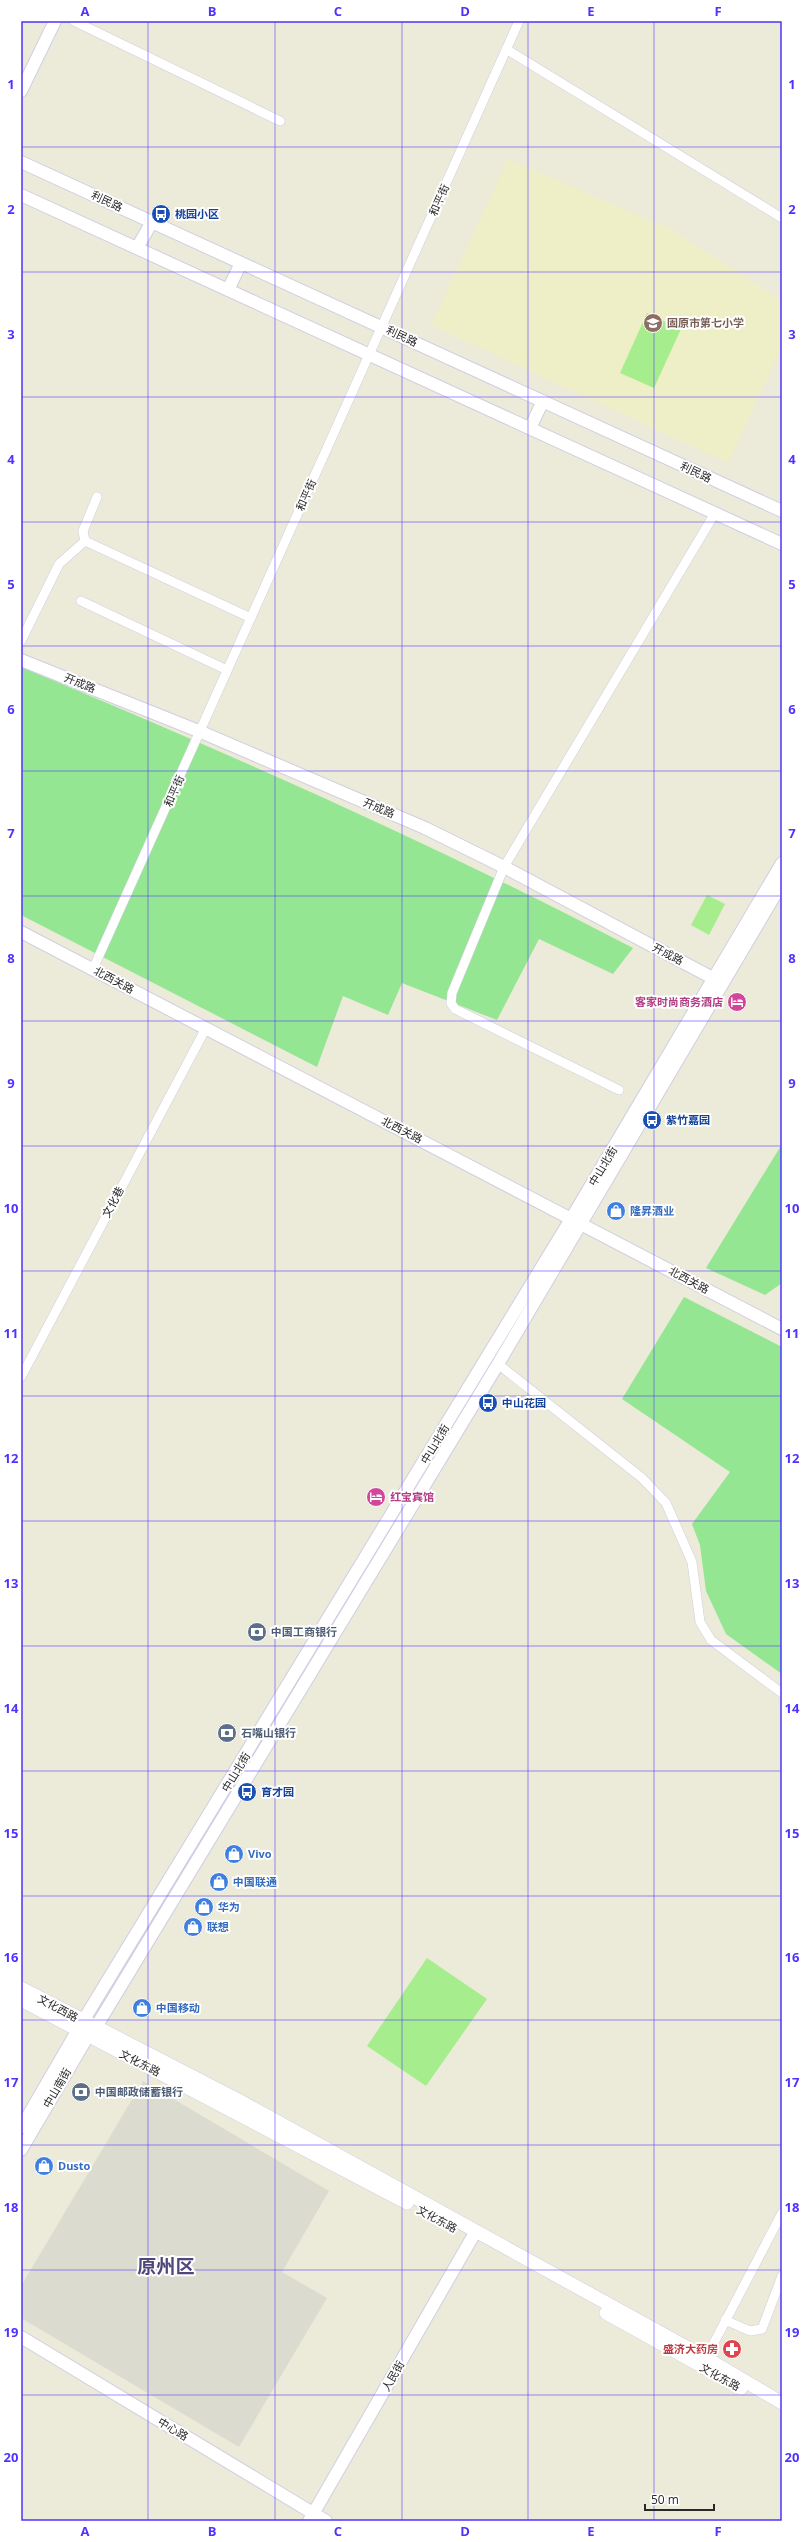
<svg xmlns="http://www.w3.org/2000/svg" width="803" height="2542" viewBox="0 0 803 2542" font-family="'Open Sans','Noto Sans SC',sans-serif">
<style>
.education{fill:#efefc7}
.green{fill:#94e692}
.pitch{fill:#a6ee8d}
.plaza{fill:#dcdbd0}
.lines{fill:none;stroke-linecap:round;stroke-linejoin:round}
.minor-casing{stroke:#d1cee3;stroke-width:10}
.tertiary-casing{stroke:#d1cee3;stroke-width:14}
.secondary-casing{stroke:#d1cee3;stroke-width:14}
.minor{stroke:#fff;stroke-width:9}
.tertiary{stroke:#fff;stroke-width:12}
.secondary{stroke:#fff;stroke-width:13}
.grid{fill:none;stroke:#4e33ff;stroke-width:1;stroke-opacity:0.55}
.labels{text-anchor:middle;stroke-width:4;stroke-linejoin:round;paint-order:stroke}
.street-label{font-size:11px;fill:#292929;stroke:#fff}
.transit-label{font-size:11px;font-weight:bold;fill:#164399;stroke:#fff;text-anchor:start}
.education-label{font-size:11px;font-weight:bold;fill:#785e54;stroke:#fff;text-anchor:start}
.hotel-label{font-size:11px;font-weight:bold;fill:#b23c85;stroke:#fff;text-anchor:end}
.shop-label{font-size:11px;font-weight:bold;fill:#366cbe;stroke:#fff;text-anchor:start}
.service-label{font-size:11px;font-weight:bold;fill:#4e5e75;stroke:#fff;text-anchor:start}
.health-label{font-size:11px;font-weight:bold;fill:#be3a42;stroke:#fff;text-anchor:end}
.town-label{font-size:19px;font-weight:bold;fill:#4e477b;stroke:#fff}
.neatline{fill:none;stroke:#4e33ff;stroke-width:1.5}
.grid-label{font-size:13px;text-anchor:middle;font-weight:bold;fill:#4e33ff}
</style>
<rect width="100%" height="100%" fill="#ecead9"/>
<path class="education" d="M508,159L672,230L782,301V346L728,463L431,325Z"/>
<path class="green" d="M21,667C228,753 434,844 633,948L613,974L539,939L497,1020L402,983L388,1015L343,996L317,1067L21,915Z
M782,1144V1283L765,1295L706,1268Z
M684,1297L782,1347V1674L726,1634L706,1591L700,1545L692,1524L730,1472L622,1399Z"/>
<path class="pitch" d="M647,313L681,329L654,388L620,373Z
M707,895L725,904L709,935L691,925Z
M427,1958L487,1999L426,2086L367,2046Z"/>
<path class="plaza" d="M143,2081L329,2191L282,2272L327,2298L239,2447L21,2318V2286Z"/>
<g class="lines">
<g class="minor-casing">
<path id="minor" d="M74,21L280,121
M506,49L782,218
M85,541L251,618
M85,541L83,531L97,497
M81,601L227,670
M21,641L59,564L85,541
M93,969L519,21
M619,1090L455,1009L451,1003L452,993L504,867L715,513
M498,1364L642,1478L666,1503L692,1562L700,1622L711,1640L782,1693
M21,1377L206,1028
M725,2320L750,2331L762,2329L782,2276
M706,2358L782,2213"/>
</g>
<g class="tertiary-casing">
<path id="tertiary" d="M21,91L55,21
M21,162L782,511
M21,195L782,544
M137,248L152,222
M228,290L241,263
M530,428L543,401
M21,660L201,732L425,828L504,867L722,983
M21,932L782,1329
M21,2128L83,2021L571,1219L782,863
M21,2150L88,2036L96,2027L498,1364L782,883
M21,2337L326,2521
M309,2521L476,2231"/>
</g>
<g class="secondary-casing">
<path id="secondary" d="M21,1988L240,2101L706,2358L782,2403
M21,2000L407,2203
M606,2313L741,2388"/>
</g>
<use href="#minor" class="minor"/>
<use href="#tertiary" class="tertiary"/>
<use href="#secondary" class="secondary"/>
</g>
<path class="grid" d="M148,21V2521M275,21V2521M402,21V2521M528,21V2521M654,21V2521M21,147H782M21,272H782M21,397H782M21,522H782M21,646H782M21,771H782M21,896H782M21,1021H782M21,1146H782M21,1271H782M21,1396H782M21,1521H782M21,1646H782M21,1771H782M21,1896H782M21,2020H782M21,2145H782M21,2270H782M21,2395H782"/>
<defs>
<g id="bus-disc" transform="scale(1)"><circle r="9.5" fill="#1a4fb4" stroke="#fff"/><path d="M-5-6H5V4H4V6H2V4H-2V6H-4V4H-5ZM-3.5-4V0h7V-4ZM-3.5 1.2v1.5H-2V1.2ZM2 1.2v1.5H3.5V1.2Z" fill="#fff"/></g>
<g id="school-disc" transform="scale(1)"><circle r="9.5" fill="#8d6e63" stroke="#fff"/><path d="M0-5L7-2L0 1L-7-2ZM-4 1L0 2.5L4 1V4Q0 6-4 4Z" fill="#fff"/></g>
<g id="hotel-disc" transform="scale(1)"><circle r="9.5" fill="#d1479c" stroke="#fff"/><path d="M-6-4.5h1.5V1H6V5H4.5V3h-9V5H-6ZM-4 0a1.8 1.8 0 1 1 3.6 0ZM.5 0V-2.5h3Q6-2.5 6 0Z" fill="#fff"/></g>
<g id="shop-disc" transform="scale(1)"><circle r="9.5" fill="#3f7fe0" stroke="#fff"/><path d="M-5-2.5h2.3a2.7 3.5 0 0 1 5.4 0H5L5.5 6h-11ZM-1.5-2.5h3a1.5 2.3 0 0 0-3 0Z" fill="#fff"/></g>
<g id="bank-disc" transform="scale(1)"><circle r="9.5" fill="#5c6f8a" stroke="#fff"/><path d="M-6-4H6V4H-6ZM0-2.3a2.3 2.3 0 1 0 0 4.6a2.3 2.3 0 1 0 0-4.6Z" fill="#fff"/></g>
<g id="pharmacy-disc" transform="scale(1)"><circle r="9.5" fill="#e0444e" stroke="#fff"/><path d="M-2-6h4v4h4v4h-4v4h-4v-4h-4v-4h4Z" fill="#fff"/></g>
</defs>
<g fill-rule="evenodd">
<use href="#bus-disc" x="161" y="214"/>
<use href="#school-disc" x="653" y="323"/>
<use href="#hotel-disc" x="737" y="1002"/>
<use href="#bus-disc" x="652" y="1120"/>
<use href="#shop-disc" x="616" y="1211"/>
<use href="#bus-disc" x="488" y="1403"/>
<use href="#hotel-disc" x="376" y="1497"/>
<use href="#bank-disc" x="257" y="1632"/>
<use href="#bank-disc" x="227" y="1733"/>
<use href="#bus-disc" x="247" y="1792"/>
<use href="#shop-disc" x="234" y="1854"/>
<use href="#shop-disc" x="219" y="1882"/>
<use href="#shop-disc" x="204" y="1907"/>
<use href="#shop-disc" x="193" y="1927"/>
<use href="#shop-disc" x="142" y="2008"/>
<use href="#bank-disc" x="81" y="2092"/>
<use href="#shop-disc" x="44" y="2166"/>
<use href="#pharmacy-disc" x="732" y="2349"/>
</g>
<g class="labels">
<g class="street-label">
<text transform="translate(439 200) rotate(-66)" y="4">和平街</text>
<text transform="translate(107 201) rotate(25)" y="4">利民路</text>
<text transform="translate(402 336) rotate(25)" y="4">利民路</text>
<text transform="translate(696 472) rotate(25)" y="4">利民路</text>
<text transform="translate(306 495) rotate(-66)" y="4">和平街</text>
<text transform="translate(80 683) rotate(22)" y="4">开成路</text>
<text transform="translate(174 791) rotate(-66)" y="4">和平街</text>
<text transform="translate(379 808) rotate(23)" y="4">开成路</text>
<text transform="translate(668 954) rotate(28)" y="4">开成路</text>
<text transform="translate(114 980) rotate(28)" y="4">北西关路</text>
<text transform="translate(402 1130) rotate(27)" y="4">北西关路</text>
<text transform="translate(603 1166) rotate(-59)" y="4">中山北街</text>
<text transform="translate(113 1202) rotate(-62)" y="4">文化巷</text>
<text transform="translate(689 1280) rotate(28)" y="4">北西关路</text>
<text transform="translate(435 1444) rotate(-59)" y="4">中山北街</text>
<text transform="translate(236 1772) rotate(-59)" y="4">中山北街</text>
<text transform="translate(58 2008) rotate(28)" y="4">文化西路</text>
<text transform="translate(140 2063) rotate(27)" y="4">文化东路</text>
<text transform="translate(57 2088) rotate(-60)" y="4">中山南街</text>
<text transform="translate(437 2219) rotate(28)" y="4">文化东路</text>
<text transform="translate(393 2376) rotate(-60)" y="4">人民街</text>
<text transform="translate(720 2377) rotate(29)" y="4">文化东路</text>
<text transform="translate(173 2429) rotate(31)" y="4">中心路</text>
</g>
<g class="transit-label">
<text x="175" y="218">桃园小区</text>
<text x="666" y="1124">紫竹嘉园</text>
<text x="502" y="1407">中山花园</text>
<text x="261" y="1796">育才园</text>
</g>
<g class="education-label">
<text x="667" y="327">固原市第七小学</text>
</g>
<g class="hotel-label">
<text x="723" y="1006">客家时尚商务酒店</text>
<text x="390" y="1501" text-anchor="start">红宝宾馆</text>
</g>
<g class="shop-label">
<text x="630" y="1215">隆昇酒业</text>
<text x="248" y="1858">Vivo</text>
<text x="233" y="1886">中国联通</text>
<text x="218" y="1911">华为</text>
<text x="207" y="1931">联想</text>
<text x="156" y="2012">中国移动</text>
<text x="58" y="2170">Dusto</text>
</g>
<g class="service-label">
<text x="271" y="1636">中国工商银行</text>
<text x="241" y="1737">石嘴山银行</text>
<text x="95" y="2096">中国邮政储蓄银行</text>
</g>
<g class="health-label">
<text x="718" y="2353">盛济大药房</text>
</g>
<g class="town-label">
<text x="166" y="2273">原州区</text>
</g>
</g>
<rect width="803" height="2542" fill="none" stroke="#ffffff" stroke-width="44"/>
<path d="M645 2504v6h69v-6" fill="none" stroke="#292929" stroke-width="2"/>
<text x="651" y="2504" font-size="12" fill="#292929" stroke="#ffffff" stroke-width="3" paint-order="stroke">50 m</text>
<rect x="22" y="22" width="759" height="2498" class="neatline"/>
<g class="grid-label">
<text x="85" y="16">A</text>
<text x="212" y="16">B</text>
<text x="338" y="16">C</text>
<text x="465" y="16">D</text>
<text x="591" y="16">E</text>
<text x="718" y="16">F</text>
<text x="11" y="89">1</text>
<text x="792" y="89">1</text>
<text x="11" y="214">2</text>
<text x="792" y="214">2</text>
<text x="11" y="339">3</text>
<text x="792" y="339">3</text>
<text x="11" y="464">4</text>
<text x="792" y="464">4</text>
<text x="11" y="589">5</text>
<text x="792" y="589">5</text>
<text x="11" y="714">6</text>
<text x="792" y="714">6</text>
<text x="11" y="838">7</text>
<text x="792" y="838">7</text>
<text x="11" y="963">8</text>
<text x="792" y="963">8</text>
<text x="11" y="1088">9</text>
<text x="792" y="1088">9</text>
<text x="11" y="1213">10</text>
<text x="792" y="1213">10</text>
<text x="11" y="1338">11</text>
<text x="792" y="1338">11</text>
<text x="11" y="1463">12</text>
<text x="792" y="1463">12</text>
<text x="11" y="1588">13</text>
<text x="792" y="1588">13</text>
<text x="11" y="1713">14</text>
<text x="792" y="1713">14</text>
<text x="11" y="1838">15</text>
<text x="792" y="1838">15</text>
<text x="11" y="1962">16</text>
<text x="792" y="1962">16</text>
<text x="11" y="2087">17</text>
<text x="792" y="2087">17</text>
<text x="11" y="2212">18</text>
<text x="792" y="2212">18</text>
<text x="11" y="2337">19</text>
<text x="792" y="2337">19</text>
<text x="11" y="2462">20</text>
<text x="792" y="2462">20</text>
<text x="85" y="2536">A</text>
<text x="212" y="2536">B</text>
<text x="338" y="2536">C</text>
<text x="465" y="2536">D</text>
<text x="591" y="2536">E</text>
<text x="718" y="2536">F</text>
</g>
</svg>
